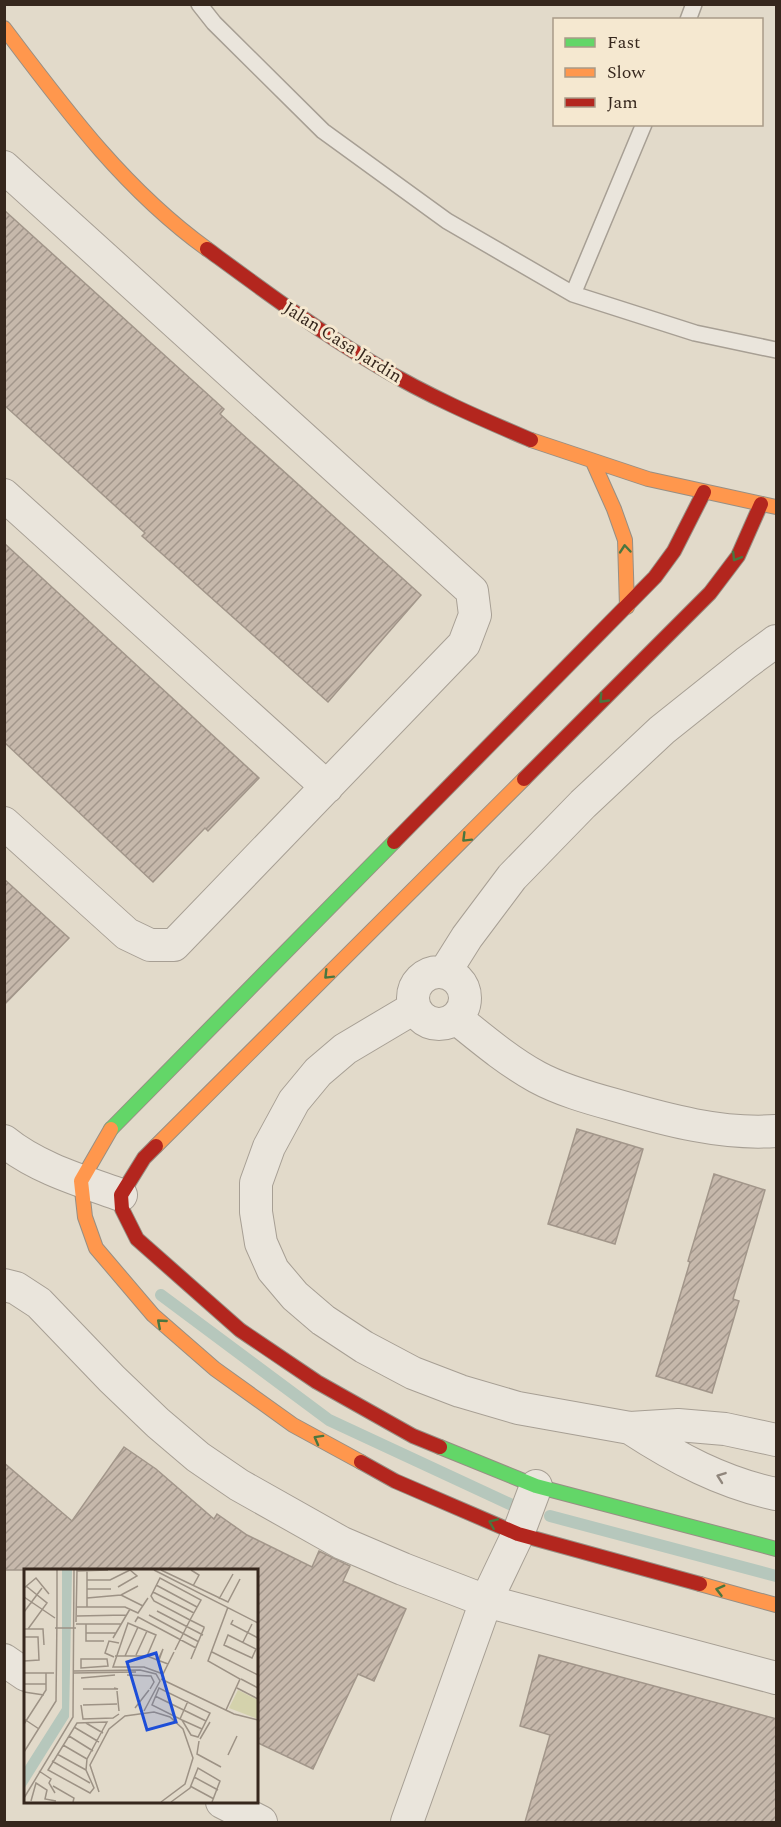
<svg xmlns="http://www.w3.org/2000/svg" width="781" height="1827" viewBox="0 0 781 1827" font-family="Spectral,serif">
<style>
.lines{fill:none;stroke-linecap:round;stroke-linejoin:round}
.stream{stroke:#b6c7bc;stroke-width:12}
.building{fill:url(#building-hatch);stroke:#a2968a;stroke-width:1.5}
.lane-casing{stroke:#a79f94;stroke-width:18}
.street-casing{stroke:#a79f94;stroke-width:34}
.fast-casing{stroke:#978f84;stroke-width:16}
.slow-casing{stroke:#978f84;stroke-width:16}
.jam-casing{stroke:#978f84;stroke-width:16}
.lane{stroke:#eae5dc;stroke-width:15}
.street{stroke:#eae5dc;stroke-width:32}
.fast{stroke:#63d668;stroke-width:14}
.slow{stroke:#ff974d;stroke-width:14}
.jam{stroke:#b3261e;stroke-width:14}
.oneway{stroke:#4a763f}
.oneway2{stroke:#90867c}
.labels{text-anchor:middle;stroke-width:6;stroke-linejoin:round;paint-order:stroke}
.street-label{font-size:18px;fill:#36271d;stroke:#f5e8d0}
.inset-road{fill:none;stroke:#9d9285;stroke-width:1.5}
.view{fill:#1d4ed8;fill-opacity:0.15;stroke:#1d4ed8;stroke-width:3}
.inset-edge{fill:none;stroke:#36271d;stroke-width:3}
</style>
<defs>
<pattern id="building-hatch" width="6" height="6" patternUnits="userSpaceOnUse" patternTransform="scale(1.5)"><rect width="6" height="6" fill="#c6b8ab"/><path d="M-1 1l2-2M0 6l6-6M5 7l2-2" fill="none" stroke="#a2968b"/></pattern>
</defs>
<rect width="100%" height="100%" fill="#e2daca"/>
<g class="lines">
<path class="stream" d="M161,1295L329,1420L512,1505
M550,1516L776,1576"/>
</g>
<path class="building" d="M4,210L224,409L220,414L421,595L328,702L142,536L145,533L4,405Z
M4,543L259,778L208,831L205,828L153,882L4,742Z
M4,879L69,938L4,1005Z
M577,1129L643,1149L615,1244L548,1224Z
M714,1174L765,1190L733,1299L739,1301L712,1393L656,1376L690,1262L688,1261Z
M124,1447L156,1469L214,1519L217,1514L247,1535L312,1567L319,1551L350,1566L343,1581L406,1609L374,1681L358,1674L313,1769L256,1742V1570H4V1463L72,1521Z
M539,1655L777,1719V1822H525L550,1735L520,1726Z"/>
<g class="lines">
<g class="lane-casing">
<path id="lane" d="M199,4L214,23L323,131L447,221L573,294L695,333L776,350
M688,20L694,4
M573,294L644,124"/>
</g>
<g class="street-casing">
<path id="street" d="M4,167L472,591L475,615L464,644L174,945H150L127,934L4,823
M4,495L327,787
M413 998a26 26 0 1 1 52 0a26 26 0 1 1-52 0Z
M445,972L467,937L512,877L583,804L662,730L746,663L776,641
M414,1008L345,1049L318,1072L294,1101L269,1147L256,1183V1212L261,1243L273,1270L295,1296L323,1320L364,1347L413,1373L460,1391L518,1408L630,1428L678,1425L725,1429L776,1440
M456,1018C482,1039 508,1061 537,1077C561,1090 589,1098 615,1105C667,1120 722,1135 776,1131
M4,1141C37,1168 82,1181 121,1195
M4,1285L16,1288L39,1303L112,1379L158,1423L198,1457L239,1485L342,1543L403,1569L486,1601L776,1678
M630,1428C676,1458 723,1483 776,1494
M4,1660L26,1675
M222,1802L261,1822
M407,1822L486,1601L518,1534L536,1486"/>
</g>
<g class="fast-casing">
<path id="fast" d="M111,1129L394,842
M440,1447L536,1486L776,1549"/>
</g>
<g class="slow-casing">
<path id="slow" d="M4,28C65,109 124,189 207,249
M531,440L648,479L776,507
M593,462L614,509L625,540L627,607
M111,1129L81,1181L85,1217L96,1248L153,1315L215,1369L293,1425L361,1462
M156,1146L524,779
M700,1584L776,1605"/>
</g>
<g class="jam-casing">
<path id="jam" d="M207,249C263,290 318,331 378,366C426,395 479,418 531,440
M524,779L710,593L738,556L761,504
M394,842L655,577L674,551L704,492
M156,1146L144,1158L121,1195L122,1209L137,1239L240,1330L317,1382L413,1436L440,1447
M361,1462L395,1481L518,1534L700,1584"/>
</g>
<use href="#lane" class="lane"/>
<use href="#street" class="street"/>
<use href="#fast" class="fast"/>
<use href="#slow" class="slow"/>
<use href="#jam" class="jam"/>
</g>
<defs><path id="oneway-chevron" d="M-2-3.5L2.5 0L-2 3.5" fill="none" stroke-width="1.6" stroke-linecap="round" stroke-linejoin="round" transform="scale(1.5)"/></defs>
<g class="oneway">
<use href="#oneway-chevron" transform="translate(625 549) rotate(-95)"/>
<use href="#oneway-chevron" transform="translate(736 557) rotate(122)"/>
<use href="#oneway-chevron" transform="translate(603 699) rotate(134)"/>
<use href="#oneway-chevron" transform="translate(466 838) rotate(135)"/>
<use href="#oneway-chevron" transform="translate(328 975) rotate(135)"/>
<use href="#oneway-chevron" transform="translate(161 1323) rotate(-139)"/>
<use href="#oneway-chevron" transform="translate(318 1439) rotate(-151)"/>
<use href="#oneway-chevron" transform="translate(493 1523) rotate(-157)"/>
<use href="#oneway-chevron" transform="translate(720 1590) rotate(-165)"/>
</g>
<use class="oneway2" href="#oneway-chevron" transform="translate(721 1477) rotate(-160)"/>
<g class="labels">
<g class="street-label">
<text transform="translate(343 342) rotate(32)" y="6">Jalan Casa Jardin</text>
</g>
</g>
<g transform="translate(24 1569)">
<rect width="234" height="234" fill="#e2daca"/>
<path d="M214,121L234,131V150L205,139Z" fill="#d4d2ac"/>
<path d="M38,1H48L45,148L0,220V199L38,139Z" fill="#b6c7bc"/>
<path class="inset-road" d="M33,1V47M130,1L234,54M137,1L204,33L216,10M167,1L175,6L169,17M53,2L84,1M63,2V38M63,11H86L106,1M132,16L173,38M2,17L23,34L4,60M94,18L113,7L106,1M0,19L12,9L25,25M63,20H87M129,23L170,44M97,26L119,37M0,28L31,49M63,29L97,26L114,17M195,30L209,5M53,38H101L114,44L124,29M133,42L179,66M0,43L18,19M125,46L175,73M53,47L102,46M209,51L207,55L234,69M52,53L53,1M111,53L114,48L172,79M52,55H97M62,55V72H80M31,59H52M0,60H19L20,76M62,64H92M204,66L232,80L228,89L200,76ZM0,68H14L15,91L0,92M89,69L106,40M219,73L228,55M151,81L166,51L177,31L136,9L127,27L130,32L166,51L180,58V59L167,90M188,83L234,106M112,86L123,62M91,87H123L144,95M101,87L114,58M123,87L132,66L104,54L89,98H120L139,105L150,83M90,88L81,84L85,72L95,74M57,90H83L84,97L57,99ZM134,91L139,80L135,91M50,102L116,101L132,105L136,112L120,142M0,104H30M50,104L112,103M103,106L127,107L130,113L126,120M57,109L91,106M137,110L210,145L234,151M217,110L234,119M0,115H22M213,119L234,130M59,120H94L90,119M93,122L95,142M0,123L20,126M131,127L182,152M57,136L59,150L89,149L95,145M59,136L93,135M111,139L125,121M202,141L216,110L184,92L204,38M0,150L15,160M156,150L164,132M158,151L167,166L174,168L186,144L135,119L128,136L158,151L178,160M83,153L63,190L62,201L70,219L66,224L24,201L53,154ZM62,154L79,164M0,155L22,121V104M50,158L75,173M45,167L69,182M176,170L186,153M175,172L173,185L197,198M39,176L63,190M0,183L32,132L33,46M33,185L62,201M204,186L213,167M28,192L66,214M15,202L27,210L25,214L31,224M170,208L194,221M29,217L50,229L49,233M166,217L190,230M75,223L66,196L85,160L101,147L130,143L146,148L159,160L169,189L161,215L137,233M0,229L49,148L50,1M7,232L12,214L23,221L21,230L32,232M147,233L166,219L174,199L196,212L188,233"/>
<path class="view" d="M132,84L152,153L123,161L103,93Z"/>
<rect width="234" height="234" class="inset-edge"/>
</g>
<rect width="781" height="1827" fill="none" stroke="#36271d" stroke-width="12"/>
<rect x="553" y="18" width="210" height="108" fill="#f5e8d0" stroke="#a99b88" stroke-width="1.5"/>
<rect x="565" y="38" width="30" height="9" fill="#63d668" stroke="#a99b88" stroke-width="1.5"/>
<text x="607" y="48" font-size="18" fill="#36271d">Fast</text>
<rect x="565" y="68" width="30" height="9" fill="#ff974d" stroke="#a99b88" stroke-width="1.5"/>
<text x="607" y="78" font-size="18" fill="#36271d">Slow</text>
<rect x="565" y="98" width="30" height="9" fill="#b3261e" stroke="#a99b88" stroke-width="1.5"/>
<text x="607" y="108" font-size="18" fill="#36271d">Jam</text>
</svg>
